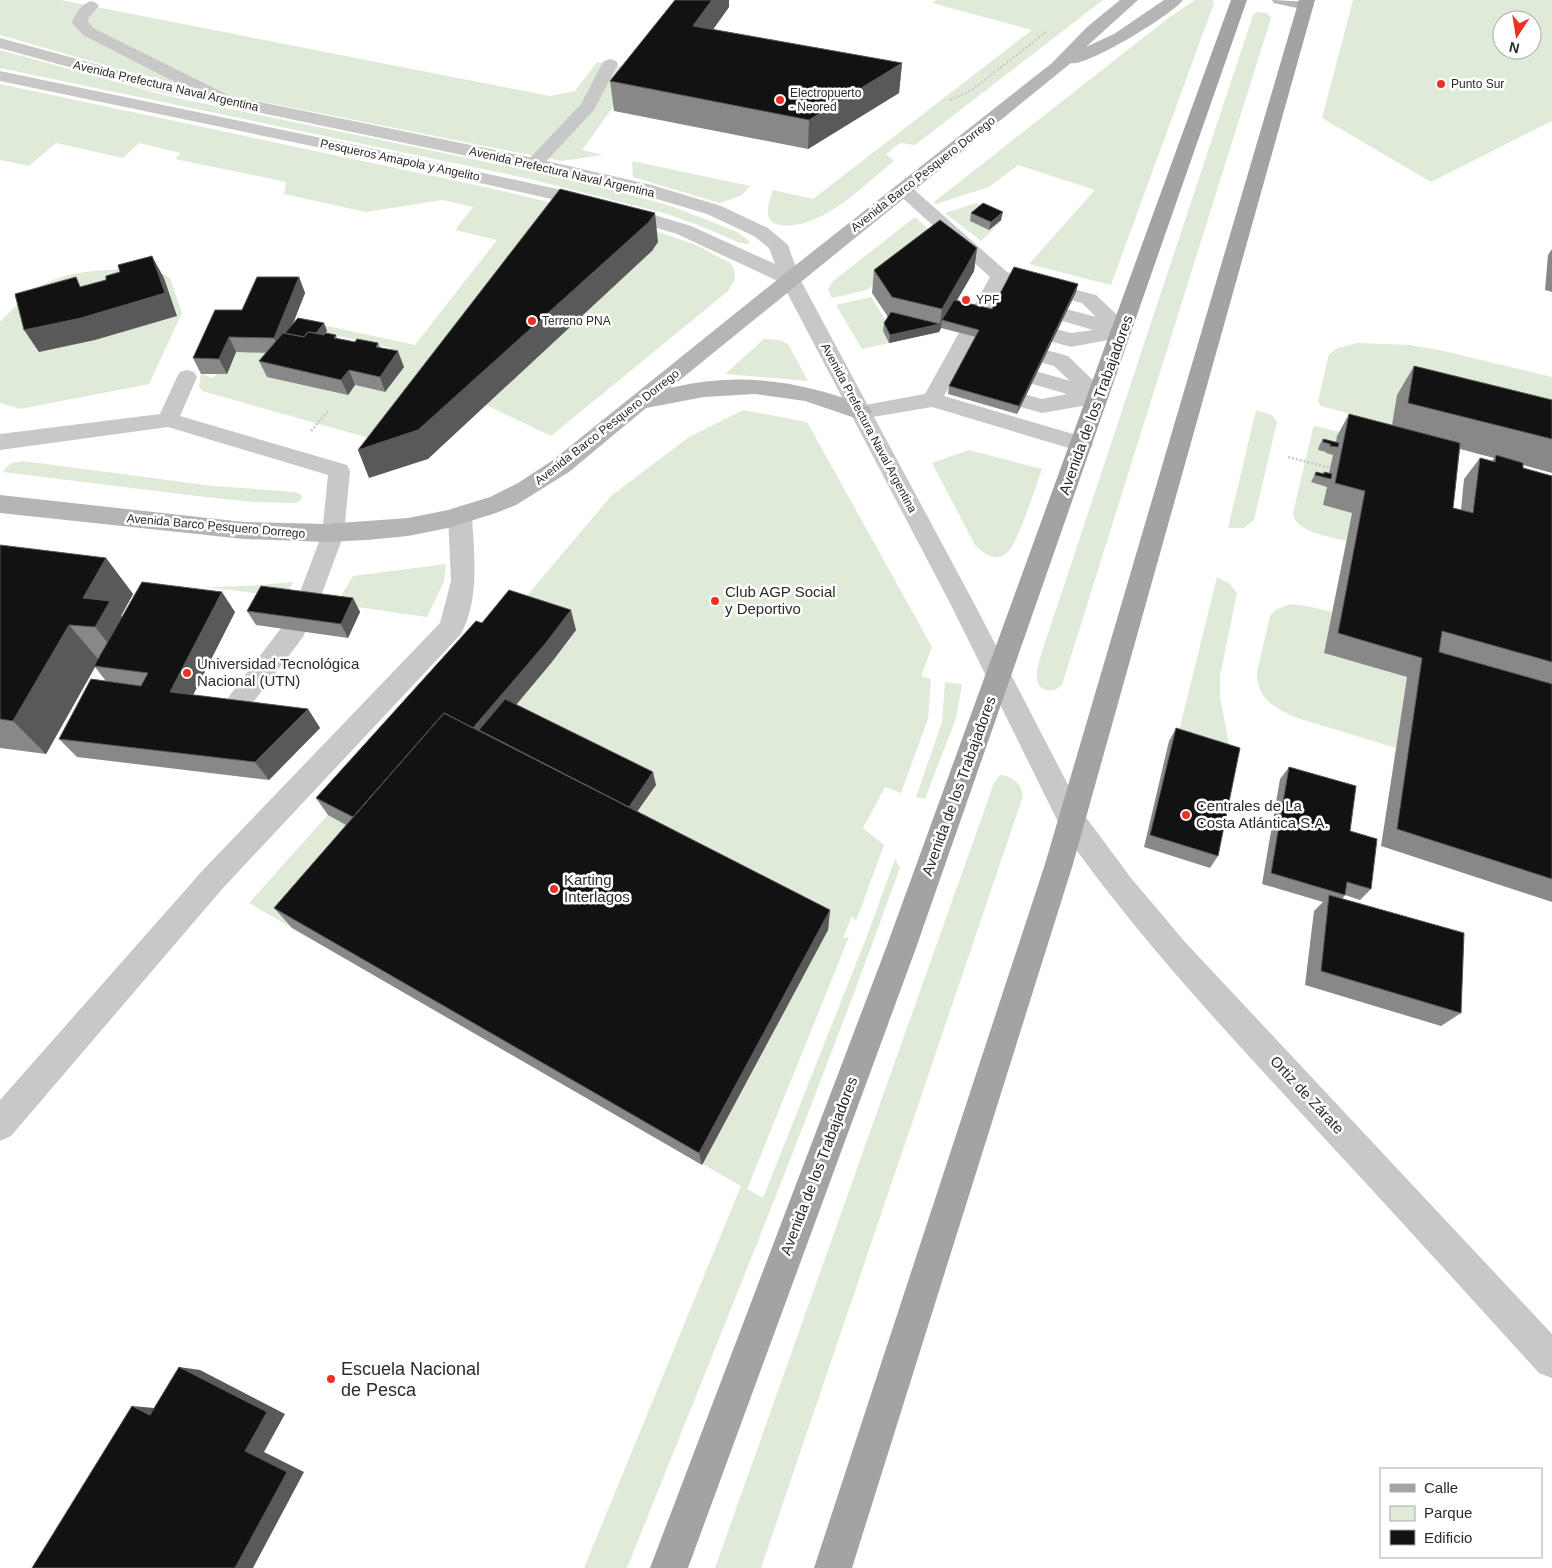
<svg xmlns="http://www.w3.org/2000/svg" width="1552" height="1568" viewBox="0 0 1552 1568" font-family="Helvetica,sans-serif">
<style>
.green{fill:#dfead8;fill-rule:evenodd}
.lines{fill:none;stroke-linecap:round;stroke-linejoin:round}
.path-far1{stroke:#c8c8c8;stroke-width:2;stroke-dasharray:2 2;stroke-linecap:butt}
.path{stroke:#c8c8c8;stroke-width:2.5;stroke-dasharray:2 2;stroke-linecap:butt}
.lane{fill:#c8c8c8;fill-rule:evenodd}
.street{fill:#c8c8c8;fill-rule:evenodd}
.secondary{fill:#b5b5b5;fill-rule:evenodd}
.primary{fill:#a3a3a3;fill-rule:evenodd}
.wall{fill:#888;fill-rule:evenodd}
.shaded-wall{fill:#595959}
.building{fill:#121212;stroke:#595959}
.poi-dot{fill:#eb3124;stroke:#fff;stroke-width:2}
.labels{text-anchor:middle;stroke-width:5;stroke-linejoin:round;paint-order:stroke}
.far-poi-label{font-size:12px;fill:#2b2b2b;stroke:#fff;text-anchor:start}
.far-street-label{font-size:12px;fill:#2b2b2b;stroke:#fff}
.street-label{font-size:15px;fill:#2b2b2b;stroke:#fff}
.poi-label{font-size:15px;fill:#2b2b2b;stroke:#fff;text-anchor:start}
.near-poi-label{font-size:18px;fill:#2b2b2b;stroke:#fff;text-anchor:start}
</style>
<rect width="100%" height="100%" fill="#fff"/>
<path class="green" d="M0,0H61L550,96L575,91L597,62L640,70L582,150L603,155L561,161L203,90L118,69L0,35Z
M936,0H1103L915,145L900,143L886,154L894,161C864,185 821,231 780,225C761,222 769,202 773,190L813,199L1032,30L932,3Z
M1195,0H1213L1214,3L1111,285L1029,264L1095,190L1018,165L989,187L936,204L934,202L1167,19Z
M1353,0H1552V121L1431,182L1322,118ZM1502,20H1532V50H1502Z
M1256,12L1267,13L1271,18L1062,685L1055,690C1034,694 1035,676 1039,661L1253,15Z
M0,50L168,96L535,172L620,192L671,206L705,219L739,233L750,242L749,244L740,243L698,225L664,213L530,179L0,68Z
M0,84L490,188L573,208L645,227L696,245L730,263L734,268L735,279L728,291L551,436L486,405L652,251L657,242L394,445L202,391L199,387L201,374L213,378L236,352L281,353L347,395L355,385L385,392L381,362L391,348L325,333L326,331L293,324L295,319L415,345L497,240L455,230L473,207L442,200L366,212L284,194L286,182L175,159L181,153L139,143L123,158L56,143L29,166L0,160Z
M632,161L750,186L742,195L720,203L633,177Z
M976,203L1003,220L981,241L945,213Z
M915,217L941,240L881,285L876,283L867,290L832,298L828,290L832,282Z
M123,269C138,270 158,268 170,278L182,313L149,384L20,409L0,403V322C9,313 18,303 28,295C54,272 90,271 123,269Z
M871,297L888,323L883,331L889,343L862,349L836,305Z
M764,339L779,340L788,344L808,381L725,374Z
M1357,343L1410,345L1439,350L1552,377V433L1398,395L1392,425L1321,406L1318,401L1329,354L1338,348Z
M743,410L807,422L932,647L921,676L931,679L928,719L901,793L885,787L863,828L884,845L856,921L852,916L843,938L849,937L747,1189L763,1198L867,936L895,859L900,868C815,1104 720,1336 627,1568H584L741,1186L249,903L483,641L515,610L611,496L689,437Z
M1256,410L1272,415L1277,422L1254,520L1244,528H1228Z
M1315,426L1352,435L1323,505L1352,513L1346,541C1330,536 1295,533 1293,513L1313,428Z
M969,450L1042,469C1036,485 1018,544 1007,553C996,562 983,554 975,545L932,463Z
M23,461L213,486L296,492L302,495V499L296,503L253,502L205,497L2,472L11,463Z
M446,564L444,582L427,617L336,604L353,576Z
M1217,577L1230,584L1237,593L1220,676V697L1232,760L1176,743Z
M293,582L286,597L206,587L249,586Z
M1290,604L1307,606L1332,612L1324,653L1407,677L1396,748L1294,717C1273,707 1256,697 1257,672L1270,616L1275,610Z
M945,682L962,684L956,718L925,799L916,797L942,722Z
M1000,775C1012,776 1022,784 1023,796L761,1568H715L994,783Z"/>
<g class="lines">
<path class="path-far1" d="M950,100L972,90L1046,32"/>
<path class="path" d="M311,431L329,410
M1288,457L1331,468"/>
<path class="lane" d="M91,1L96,3L99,6L89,17L88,22L95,29L232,97L234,101L232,105H220L83,35L72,23C75,14 81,4 91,1Z
M610,59L616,61L618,64L594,110L540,168L534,169L528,168L525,164L528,160L581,104L602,64L604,61Z
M903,184L909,185L1007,272L1096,295L1129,326L1132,331L1129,336L1071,347L1014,331L1011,326L1014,321L1021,320L1071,333L1093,330L1025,310L1022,306L1025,302L1032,300L1096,317L1082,303L1006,283L944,396L1090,439L1093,444L1090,449L1082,452L932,407L861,419L854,417L850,412L854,407L925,394L990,277L897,193L894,189L897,185Z
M1010,340L1068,356L1109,396L1106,401L1099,403L1042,413L981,396L978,391L981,386L988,384L1042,399L1067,394L994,373L991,368L994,363L1001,361L1070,381L1054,366L1003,352L1000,347L1003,342Z
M187,370L194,372L197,377L180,416L347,465L350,471L344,534L315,612L307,614L299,612L295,605L322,534L328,475L168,427L0,450V434L160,414L177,377L180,372Z
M294,621L303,623L306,630L303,637L248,709L239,712L230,709L226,702L230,695L285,623Z"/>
<path class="street" d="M0,38L158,81L534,158L652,185L721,206L768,228L788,245L800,279L975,605L1082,812L1131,878L1185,942L1552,1334V1378L1539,1373C1460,1286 1381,1199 1301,1113C1217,1022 1133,931 1062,830L951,605L782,283L677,234L587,207L360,156L0,81V71L360,146L598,198L691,226L775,264L769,248L754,236L707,214L640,194L534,170L156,91L0,48Z
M460,507L468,510L472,516C474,555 480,598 461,634L223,888L11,1136L0,1141V1100L203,870L440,623L451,581L448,516L452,510Z"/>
<path class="secondary" d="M1120,0H1138L1086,47L1114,34L1164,0H1183C1173,14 1087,67 1071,63L670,388C742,371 801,381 869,407L872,412L869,417L861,420L805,401L755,394L704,397L646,408L569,472L516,505L496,513L448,528L408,536L367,540L326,542L244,539L0,513V495L244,522L326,524L408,518L448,510L490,497L518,483L553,460L783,275L1052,63L1087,27Z
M1272,0L1312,2L1314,5L1312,8L1306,10L1274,3Z"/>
<path class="primary" d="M1231,0H1247L916,948L688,1568H650L886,948Z
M1299,0H1315L1073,864L852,1568H814L1045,864Z"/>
</g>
<path class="wall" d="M729,7L713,29L902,63L899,93L808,149L614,111L610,81Z
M971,213L1001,220L989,230L970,221Z
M977,248L974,271L957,300L992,309L1078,284L1076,292L1017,414L948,394L949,386L976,337L941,328L939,332L889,343L883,331L884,323L888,317L872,293L874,270Z
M1552,249V292L1545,290L1548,255Z
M299,277L305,293L293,324L324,323L327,331L324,335H336L337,338L355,342L378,343L380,347L404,367L385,392L355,385L348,395L267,377L259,361L267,353L236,352L227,374H201L193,358L242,310Z
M1414,366L1552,400V473L1523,465V468L1552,476V902L1381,846L1407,677L1324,653L1352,513L1323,505L1327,487L1311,482L1316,472L1323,474L1329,473L1333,455L1326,453V452L1318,450L1319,446L1323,439L1336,442L1337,436L1349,414L1392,425L1397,395ZM1460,449L1494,458L1492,461L1480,458L1464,479L1461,510L1453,508Z
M0,545L106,558L133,594L121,616L122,617L235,612L193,695L308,709L320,728L269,780L77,757L59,739L106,681L95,667L46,754L0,748Z
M353,598L360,612L348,638L256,625L247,611Z
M482,623L576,630L551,663L516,705L656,785L637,811L830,910L828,930L702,1165L292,928L274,908L346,825L328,815L316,798Z
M1176,728L1218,856L1210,868L1144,847L1169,741Z
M1289,767L1350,831L1371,889L1360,900L1345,895L1342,899L1461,1013L1441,1026L1305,985L1314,911L1323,902L1262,884L1280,779Z"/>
<path class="shaded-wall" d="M712,0H729V7L695,55L693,26Z
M902,63L899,93L808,149L809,120Z
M1003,212L1001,220L989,230L991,222Z
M655,213L658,242L652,251L428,459L369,478L358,450Z
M977,248L974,271L945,321L942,320L941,328L939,332L889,343L890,335L940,324L942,309Z
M152,256L164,278L177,316L95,340L39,352L24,330Z
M299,277L305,293L281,353L274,338Z
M1078,284L1076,292L1017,414L1019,406Z
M324,323L327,331L310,352L307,344Z
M229,337L236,352L227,374L219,359Z
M398,351L404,367L385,392L380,377Z
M349,370L355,385L348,395L341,380Z
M106,558L133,594L121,616L138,637L124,663L95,627L83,598Z
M222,592L235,612L185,711L170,692Z
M353,598L360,612L348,638L341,624Z
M571,610L576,630L551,663L484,743L471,731Z
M69,625L99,660L46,754L13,721Z
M308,709L320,728L269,780L255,762Z
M653,772L656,785L627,826L624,814Z
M830,910L828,930L702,1165L699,1153Z
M179,1367L200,1370L285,1414L264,1452L304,1472L253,1568H235Z
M132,1406L154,1408L172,1417L150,1415Z"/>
<path class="building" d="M675,0H712L693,26L902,63L809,120L610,81Z
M560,189L655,213L649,222L418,430L358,450Z
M983,203L1003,212L991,222L971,213Z
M940,220L977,248L942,309L892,297L874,270Z
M152,256L165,293L81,318L24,330L15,294L76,277L80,287L106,280V276L120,272L118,265Z
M1014,267L1078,284L1019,406L949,386L979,330L942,320L954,300L992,309Z
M257,277H299L274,338L229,337L219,359L193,358L215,310H242Z
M891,312L940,324L890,335L884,323Z
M298,318L324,323L316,333L308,332L304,337L285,333Z
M308,332L324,335L326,333L336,335L334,338L355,342L357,339L378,343L376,347L398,351L380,377L349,370L341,380L259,361L283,333L304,337Z
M1414,366L1552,400V439L1408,403Z
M1349,414L1460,443L1453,508L1473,513L1480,458L1495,462L1496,455L1523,463V468L1552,476V662L1442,631L1439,652L1552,684V879L1397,829L1422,658L1338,633L1365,491L1335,483Z
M1323,439L1339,443L1338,447L1330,446V444L1323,442Z
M1316,472L1324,474V472L1332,474L1331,479L1315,475Z
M0,545L106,558L83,598L110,601L95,627L69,625L13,721L0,719Z
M142,582L222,592L170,692L308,709L255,762L59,739L91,679L141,686L148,673L94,666Z
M261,586L353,598L341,624L247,611Z
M509,590L571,610L545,644L473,728L444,713L353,817L316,798L476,621L482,623Z
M505,699L653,772L629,807L479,730Z
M444,713L830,910L699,1153L274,908Z
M1176,728L1240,748L1218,856L1150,835Z
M1289,767L1356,786L1350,831L1377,839L1371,889L1347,882L1345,895L1271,873Z
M1329,895L1464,933L1461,1013L1321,971Z
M179,1367L267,1412L245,1451L287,1472L235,1568H32L132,1406L150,1415Z"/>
<g class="poi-dot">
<circle cx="1441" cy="84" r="5"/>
<circle cx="780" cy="100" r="5"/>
<circle cx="966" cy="300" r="5"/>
<circle cx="532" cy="321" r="5"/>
<circle cx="715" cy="601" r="5"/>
<circle cx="187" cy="673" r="5"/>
<circle cx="1186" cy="815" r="5"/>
<circle cx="554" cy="889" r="5"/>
<circle cx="331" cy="1379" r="5"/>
</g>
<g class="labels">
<g class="far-poi-label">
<text x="1451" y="88">Punto Sur</text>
<text x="790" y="97">Electropuerto<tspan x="790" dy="14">- Neored</tspan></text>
<text x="976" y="304">YPF</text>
<text x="542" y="325">Terreno PNA</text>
</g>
<g class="far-street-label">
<text transform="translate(166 86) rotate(13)" y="4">Avenida Prefectura Naval Argentina</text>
<text transform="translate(400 160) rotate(12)" y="4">Pesqueros Amapola y Angelito</text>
<text transform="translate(562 172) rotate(13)" y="4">Avenida Prefectura Naval Argentina</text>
<text transform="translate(923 174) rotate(-38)" y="4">Avenida Barco Pesquero Dorrego</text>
<text transform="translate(607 427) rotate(-38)" y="4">Avenida Barco Pesquero Dorrego</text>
<text transform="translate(869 428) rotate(62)" y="4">Avenida Prefectura Naval Argentina</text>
<text transform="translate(216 526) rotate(5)" y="4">Avenida Barco Pesquero Dorrego</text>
</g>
<g class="street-label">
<text transform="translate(1096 405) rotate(-70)" y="5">Avenida de los Trabajadores</text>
<text transform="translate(959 786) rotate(-70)" y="5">Avenida de los Trabajadores</text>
<text transform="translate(1307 1095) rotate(47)" y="5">Ortiz de Zárate</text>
<text transform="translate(819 1166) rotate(-69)" y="5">Avenida de los Trabajadores</text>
</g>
<g class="poi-label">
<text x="725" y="597">Club AGP Social<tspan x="725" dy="17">y Deportivo</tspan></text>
<text x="197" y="669">Universidad Tecnológica<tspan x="197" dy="17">Nacional (UTN)</tspan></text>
<text x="1196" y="811">Centrales de La<tspan x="1196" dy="17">Costa Atlántica S.A.</tspan></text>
<text x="564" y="885">Karting<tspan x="564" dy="17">Interlagos</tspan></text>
</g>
<g class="near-poi-label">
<text x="341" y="1375">Escuela Nacional<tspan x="341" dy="21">de Pesca</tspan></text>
</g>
</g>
<rect x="1380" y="1468" width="162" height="90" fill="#ffffff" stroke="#aaaaaa"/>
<rect x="1390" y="1484" width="25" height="8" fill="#a3a3a3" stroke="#aaaaaa"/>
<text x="1424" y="1493" font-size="15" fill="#2b2b2b">Calle</text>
<rect x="1390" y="1506" width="25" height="15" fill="#dfead8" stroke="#aaaaaa"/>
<text x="1424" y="1518" font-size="15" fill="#2b2b2b">Parque</text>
<rect x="1390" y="1530" width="25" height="15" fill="#121212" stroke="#aaaaaa"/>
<text x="1424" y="1543" font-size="15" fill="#2b2b2b">Edificio</text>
<g transform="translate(1517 35) rotate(192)"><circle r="24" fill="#ffffff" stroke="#aaaaaa"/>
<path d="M0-4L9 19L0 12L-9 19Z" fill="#eb3124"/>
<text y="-8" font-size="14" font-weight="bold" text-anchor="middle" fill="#2b2b2b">N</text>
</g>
</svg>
